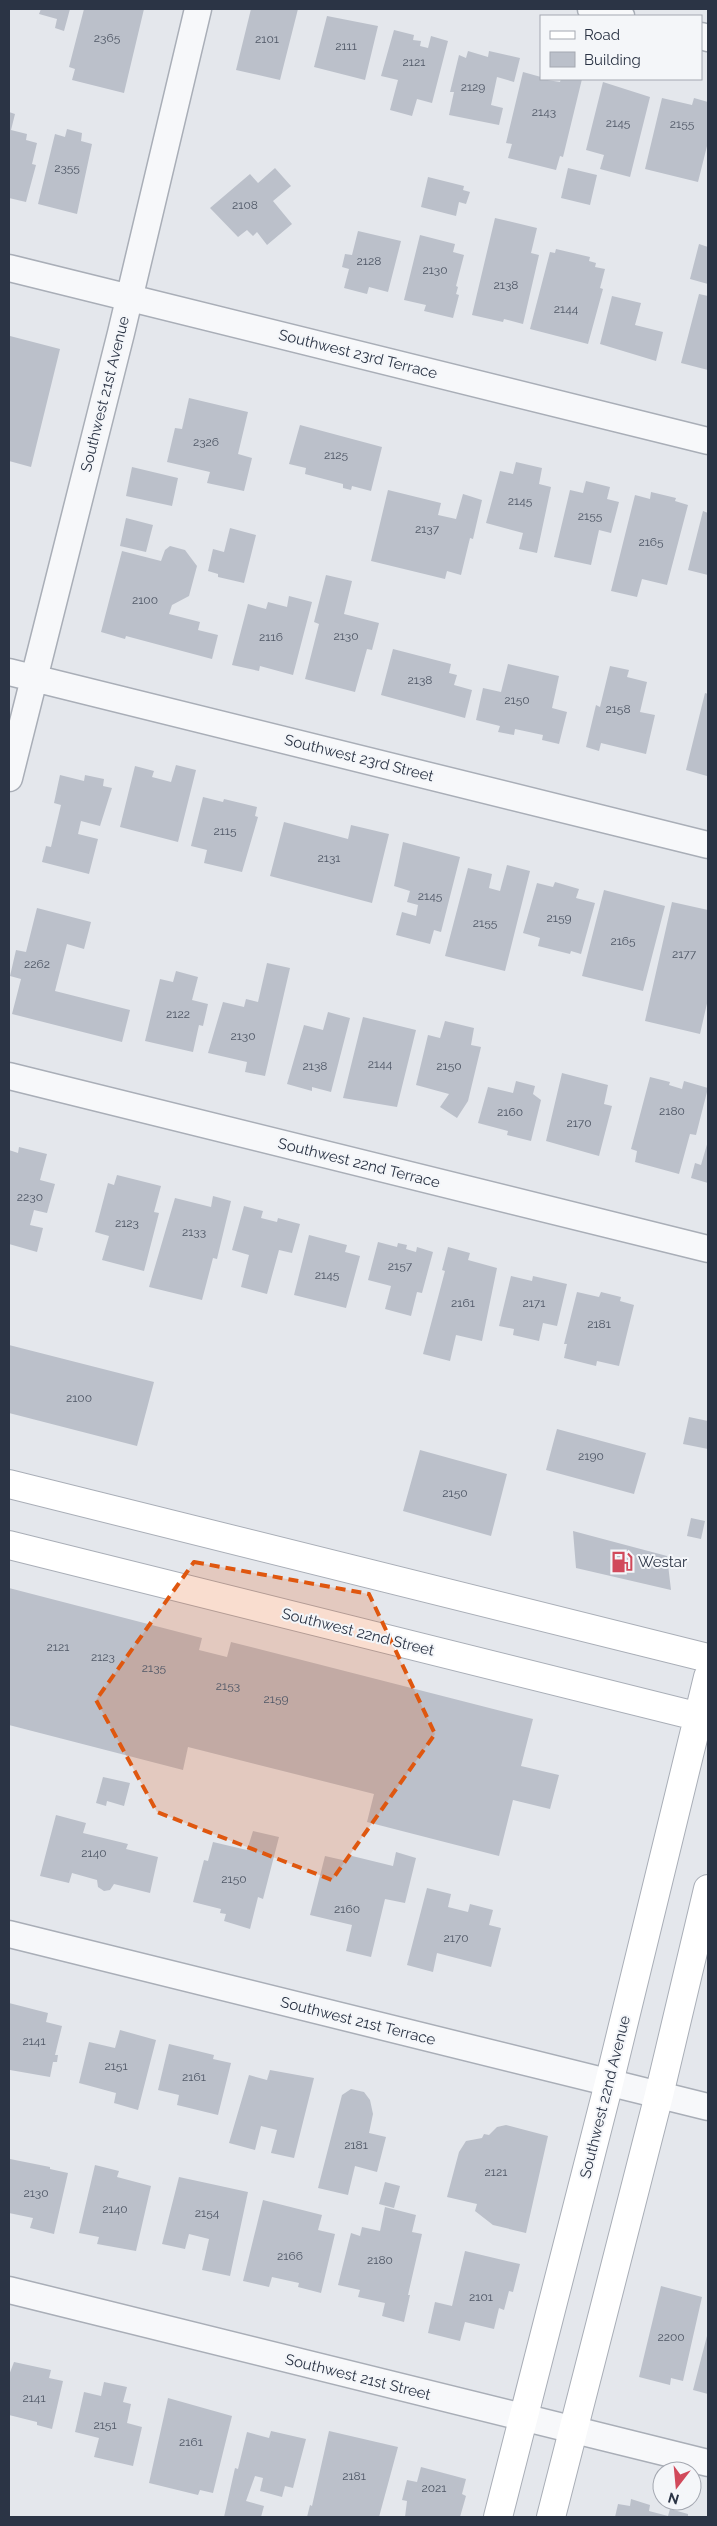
<svg xmlns="http://www.w3.org/2000/svg" width="717" height="2526" viewBox="0 0 717 2526" font-family="Raleway,sans-serif">
<style>
.building{fill:#bbc0ca}
.lines{fill:none;stroke-linecap:round;stroke-linejoin:round}
.street-casing{stroke:#a9aeb7;stroke-width:29}
.secondary-casing{stroke:#a9aeb7;stroke-width:30}
.street{stroke:#f7f8fa;stroke-width:26}
.secondary{stroke:#fff;stroke-width:28}
.marked{fill:#df570f;fill-opacity:0.2;stroke:#df570f;stroke-width:4;stroke-dasharray:10 6;stroke-linejoin:round}
.labels{text-anchor:middle;stroke-width:4;stroke-linejoin:round;paint-order:stroke}
.number-label{font-size:12px;fill:#4f5766}
.street-label{font-size:15px;fill:#2b3445;stroke:#f4f6f9}
.poi-label{font-size:15px;fill:#2b3445;stroke:#f4f6f9;text-anchor:start}
</style>
<rect width="100%" height="100%" fill="#e4e7ec"/>
<path class="building" d="M41,9H70L64,31L55,28L57,19L39,14Z
M84,9H144L124,93L72,80L75,69L69,67Z
M251,9H298L280,80L236,70Z
M327,16L378,26L365,80L314,67Z
M394,30L414,35L413,40L421,41L420,46L428,48L431,36L448,41L432,103L417,99L412,116L390,110L398,80L381,76Z
M468,51L488,57L489,51L520,58L514,82L497,77L491,105L503,108L499,125L449,115L454,92H450L459,55L466,58Z
M523,72L541,77V79L560,82L561,79H582L563,157L560,156L556,170L508,158L512,144L506,143Z
M603,82L650,97L630,177L600,169L604,155L586,150Z
M662,98L692,105L694,98L708,102V142L698,182L645,169Z
M9,112L15,114L11,130L27,134L26,140L37,143L32,164L36,165L26,202L9,198Z
M67,129L82,133L81,141L92,144L77,214L38,204L55,134L65,137Z
M275,168L291,186L273,201L292,224L267,245L257,232L253,236L247,230L238,237L210,208L250,174L258,183Z
M568,168L597,175L590,205L561,198Z
M428,177L464,186L463,190L470,192L466,204L459,202L456,216L421,207Z
M495,218L537,228L531,253L539,255L523,324L504,319L503,322L472,315Z
M358,231L401,241L388,292L369,287L367,294L344,288L349,269L342,267L345,254L352,255Z
M420,235L455,244L453,252L464,255L456,286L458,287L456,294L459,295L453,318L424,311L426,305L404,300Z
M699,244L708,247V284L690,279Z
M556,249L590,257L589,261L596,263L595,267L605,269L600,288L603,289L588,344L530,329L550,252L555,253Z
M699,294L708,296V370L681,363Z
M612,296L641,303L635,325L663,332L656,361L600,344Z
M10,336L60,349L31,467L9,461Z
M189,398L248,412L238,454L252,458L244,491L207,483L210,472L167,462L175,428L182,429Z
M300,425L382,447L371,491L352,486L351,490L343,488V484L305,474L306,468L289,464Z
M516,462L542,468L539,484L551,487L537,553L519,549L523,533L486,523L500,471L513,474Z
M132,467L178,478L172,506L126,496Z
M586,481L610,487L607,499L619,502L611,533L599,530L591,565L554,557L570,490L583,493Z
M388,490L441,503L438,515L456,519L463,494L482,500L473,539L470,538L461,575L447,571L445,579L371,561Z
M651,492L676,498L675,501L688,505L667,585L642,579L637,597L611,591L635,495L650,499Z
M703,511L708,513V575L688,570Z
M126,518L153,525L146,552L120,546Z
M230,528L256,535L244,583L218,577V574L208,571L213,549L224,552Z
M170,546L185,550L197,566L189,596L172,605L169,614L200,622L198,630L218,635L212,659L126,636L125,639L101,632L122,551L161,561L165,550Z
M326,575L352,581L344,614L379,623L372,650L367,649L355,692L305,679L319,624L314,622Z
M289,596L312,602L293,675L260,666L259,671L232,665L248,604L266,609L268,602L287,607Z
M393,649L451,664L449,673L457,675L454,685L472,690L465,718L381,695Z
M508,664L559,676L552,708L567,712L559,744L542,740L543,735L515,729L514,735L498,732L500,726L476,720L483,688L501,692Z
M610,666L629,670L627,677L647,682L640,712L655,715L646,754L601,743L599,751L586,747L596,705L600,707Z
M705,693L708,694L707,776L686,770Z
M176,765L196,770L178,842L120,827L135,766L154,771L152,777L171,782Z
M60,775L84,781L85,775L104,779L103,786L112,788L100,826L81,821L78,834L98,839L89,874L42,862L46,846L51,847L61,805L54,803Z
M203,797L223,802L224,799L257,807L255,816L258,817L242,872L204,863L207,850L191,846Z
M284,822L348,839L351,825L389,834L372,903L270,876Z
M403,842L460,857L441,932L434,930L430,944L396,935L402,912L416,916L418,905L407,902L410,891L394,886Z
M507,865L530,871L505,971L445,956L468,868L492,874L489,888L500,891Z
M555,882L579,889L576,898L595,903L581,954L571,951L570,954L538,946L540,938L523,933L537,883L553,887Z
M604,890L665,906L643,991L582,976Z
M672,902L708,910V999L700,1034L645,1021Z
M37,908L91,922L84,949L67,944L55,991L130,1010L122,1042L12,1014L21,979L10,976L16,950L26,952Z
M267,963L290,968L265,1076L245,1072L247,1062L208,1053L223,1002L244,1007L246,999L258,1002Z
M176,971L198,977L192,1000L208,1004L203,1026L199,1025L193,1052L145,1041L160,979L173,982Z
M328,1012L350,1018L331,1092L312,1087V1091L287,1084L304,1025L323,1030Z
M363,1017L416,1030L397,1107L343,1098Z
M445,1021L474,1028L471,1045L481,1047L468,1101L457,1118L440,1107L449,1094L416,1085L428,1035L440,1038Z
M562,1073L608,1085L604,1104L612,1106L599,1156L546,1141Z
M650,1077L670,1082L669,1085L682,1089L684,1081L708,1088L696,1135L690,1134L679,1174L635,1162L637,1151L631,1149Z
M516,1081L535,1086L533,1094L541,1100L531,1141L507,1135L508,1131L478,1123L488,1087L513,1093Z
M708,1141V1183L691,1178L695,1163L701,1165Z
M19,1147L47,1154L40,1180L55,1184L47,1213L34,1210L30,1225L43,1228L37,1252L9,1244V1150L18,1153Z
M117,1175L161,1186L154,1212L159,1213L144,1271L102,1260L109,1236L95,1232L108,1183L114,1185Z
M213,1196L231,1201L217,1259L213,1258L202,1300L149,1287L175,1198L211,1207Z
M244,1206L263,1211L261,1218L277,1222L278,1218L300,1224L292,1253L279,1250L267,1294L241,1287L249,1255L232,1250Z
M309,1235L347,1245L345,1252L360,1256L346,1308L294,1295Z
M378,1242L397,1247L398,1243L407,1245L406,1249L416,1252L417,1247L433,1252L422,1293L417,1292L411,1316L385,1309L391,1286L368,1280Z
M448,1247L470,1253L468,1260L497,1268L482,1341L456,1335L450,1361L423,1354L445,1271L442,1270Z
M511,1276L532,1281L533,1276L567,1284L557,1326L543,1323L539,1341L513,1335L514,1329L499,1326Z
M577,1292L599,1297L601,1292L621,1297L620,1301L634,1305L619,1366L597,1361L596,1366L564,1358L567,1344H564Z
M9,1345L154,1382L137,1446L9,1413Z
M689,1417L708,1421V1449L683,1444Z
M557,1429L646,1453L634,1494L546,1470Z
M420,1450L507,1474L491,1536L403,1511Z
M691,1518L705,1521L701,1539L687,1536Z
M573,1531L667,1556L671,1590L576,1568Z
M9,1588L202,1638L199,1650L227,1657L231,1642L533,1719L521,1766L559,1775L550,1809L513,1800L499,1856L367,1822L374,1794L188,1747L183,1770L9,1725Z
M103,1777L130,1783L124,1806L107,1801L106,1806L96,1803Z
M56,1815L86,1823L83,1833L128,1844L126,1849L158,1857L150,1893L114,1884L110,1890L104,1891L98,1887L97,1880L72,1873L69,1883L40,1876Z
M253,1831L279,1837L263,1899L258,1897L250,1929L224,1921L226,1914L220,1913L221,1909L193,1902L204,1860L208,1861L213,1842L247,1850Z
M396,1852L416,1858L405,1903L385,1899L371,1957L346,1951L352,1925L310,1915L325,1856L347,1861L348,1855L393,1866Z
M427,1888L451,1894L448,1907L468,1912L470,1904L493,1910L489,1925L501,1928L491,1967L437,1953L433,1972L407,1965Z
M9,2003L48,2013L46,2022L62,2026L55,2055H58L57,2062H53L50,2077L10,2070Z
M120,2030L156,2040L138,2110L114,2103L116,2093L79,2083L89,2042L115,2048Z
M169,2044L214,2055L213,2059L231,2063L218,2115L177,2105L179,2095L158,2090Z
M270,2070L314,2078L294,2158L271,2153L277,2130L261,2126L255,2150L229,2143L249,2075L267,2080Z
M351,2089L364,2092L370,2100L373,2114L369,2133L386,2137L377,2172L355,2166L348,2195L318,2188L342,2095Z
M506,2125L548,2136L526,2233L493,2225L475,2211L477,2204L447,2197L459,2152L466,2141L482,2138L484,2134L489,2135L497,2127Z
M10,2159L50,2167V2169L68,2173L54,2234L30,2228L33,2218L9,2213Z
M95,2165L119,2171L117,2177L151,2186L136,2251L97,2244L99,2237L79,2233Z
M179,2177L248,2192L230,2276L202,2270L209,2239L189,2234L185,2249L162,2244Z
M385,2182L400,2186L394,2208L379,2204Z
M263,2200L322,2215L318,2230L335,2234L321,2293L298,2287L299,2283L272,2277L269,2287L243,2281Z
M385,2207L416,2215L412,2232L422,2234L408,2295H410L404,2322L382,2316L385,2303L358,2297L360,2290L338,2285L351,2233L360,2236L362,2227L380,2231Z
M465,2251L520,2264L513,2292L509,2291L504,2310L499,2308L494,2329L465,2322L460,2341L428,2333L435,2302L452,2306Z
M661,2286L702,2297L683,2381L671,2378L670,2385L639,2377Z
M708,2332V2394L693,2390Z
M14,2362L51,2370L49,2378L63,2381L52,2429L37,2425V2422L9,2415V2375Z
M104,2382L127,2387L123,2402L131,2404L127,2423L142,2427L133,2466L94,2457L99,2438L75,2432L84,2392L101,2396Z
M168,2398L232,2416L213,2493L200,2490L198,2495L149,2483Z
M271,2431L306,2439L293,2488L285,2486L282,2497L260,2491L263,2478L255,2476L246,2501L264,2506L261,2517H224L235,2468L238,2469L247,2432L269,2438Z
M329,2431L398,2447L379,2517H307L310,2505L312,2506Z
M421,2467L466,2479L462,2494L466,2496L460,2517H405L407,2501L402,2500L407,2480L417,2482Z
M631,2499L650,2505L649,2511L668,2516L670,2509L688,2514V2517H615L618,2504L630,2506Z"/>
<g class="lines">
<g class="street-casing">
<path id="street" d="M591,9L621,16
M701,36L708,38
M9,268L708,441
M9,672L708,845
M9,778L121,333L198,9
M9,1076L708,1249
M9,1934L708,2107
M9,2290L708,2463"/>
</g>
<g class="secondary-casing">
<path id="secondary" d="M9,1484L708,1658
M9,1545L708,1719
M498,2517L609,2083L708,1677
M551,2517L659,2095L708,1889"/>
</g>
<use href="#street" class="street"/>
<use href="#secondary" class="secondary"/>
</g>
<path class="marked" d="M194,1562L369,1594L435,1734L332,1880L157,1812L96,1700Z"/>
<defs>
<g id="fuel-bare" transform="scale(1.725)"><path d="M-5.5-6h7V0h2V4h1.3V-2.5L3-4.5l.8-.8L6-3V5H2.5V1h-1V6h-7ZM-4.2-4.7v3.2H.2V-4.7Z" fill="#d1495b" stroke="#f4f6f9" stroke-width="2.5" paint-order="stroke"/></g>
</defs>
<g fill-rule="evenodd">
<use href="#fuel-bare" x="622" y="1562"/>
</g>
<g class="labels">
<g class="number-label">
<text x="107" y="42">2365</text>
<text x="267" y="43">2101</text>
<text x="346" y="50">2111</text>
<text x="414" y="66">2121</text>
<text x="473" y="91">2129</text>
<text x="544" y="116">2143</text>
<text x="618" y="127">2145</text>
<text x="682" y="128">2155</text>
<text x="67" y="172">2355</text>
<text x="245" y="209">2108</text>
<text x="369" y="265">2128</text>
<text x="435" y="274">2130</text>
<text x="506" y="289">2138</text>
<text x="566" y="313">2144</text>
<text x="206" y="446">2326</text>
<text x="336" y="459">2125</text>
<text x="520" y="505">2145</text>
<text x="590" y="520">2155</text>
<text x="427" y="533">2137</text>
<text x="651" y="546">2165</text>
<text x="145" y="604">2100</text>
<text x="346" y="640">2130</text>
<text x="271" y="641">2116</text>
<text x="420" y="684">2138</text>
<text x="517" y="704">2150</text>
<text x="618" y="713">2158</text>
<text x="225" y="835">2115</text>
<text x="329" y="862">2131</text>
<text x="430" y="900">2145</text>
<text x="559" y="922">2159</text>
<text x="485" y="927">2155</text>
<text x="623" y="945">2165</text>
<text x="684" y="958">2177</text>
<text x="37" y="968">2262</text>
<text x="178" y="1018">2122</text>
<text x="243" y="1040">2130</text>
<text x="380" y="1068">2144</text>
<text x="315" y="1070">2138</text>
<text x="449" y="1070">2150</text>
<text x="672" y="1115">2180</text>
<text x="510" y="1116">2160</text>
<text x="579" y="1127">2170</text>
<text x="30" y="1201">2230</text>
<text x="127" y="1227">2123</text>
<text x="194" y="1236">2133</text>
<text x="400" y="1270">2157</text>
<text x="327" y="1279">2145</text>
<text x="463" y="1307">2161</text>
<text x="534" y="1307">2171</text>
<text x="599" y="1328">2181</text>
<text x="79" y="1402">2100</text>
<text x="591" y="1460">2190</text>
<text x="455" y="1497">2150</text>
<text x="58" y="1651">2121</text>
<text x="103" y="1661">2123</text>
<text x="154" y="1672">2135</text>
<text x="228" y="1690">2153</text>
<text x="276" y="1703">2159</text>
<text x="94" y="1857">2140</text>
<text x="234" y="1883">2150</text>
<text x="347" y="1913">2160</text>
<text x="456" y="1942">2170</text>
<text x="34" y="2045">2141</text>
<text x="116" y="2070">2151</text>
<text x="194" y="2081">2161</text>
<text x="356" y="2149">2181</text>
<text x="496" y="2176">2121</text>
<text x="36" y="2197">2130</text>
<text x="115" y="2213">2140</text>
<text x="207" y="2217">2154</text>
<text x="290" y="2260">2166</text>
<text x="380" y="2264">2180</text>
<text x="481" y="2301">2101</text>
<text x="671" y="2341">2200</text>
<text x="34" y="2402">2141</text>
<text x="105" y="2429">2151</text>
<text x="191" y="2446">2161</text>
<text x="354" y="2480">2181</text>
<text x="434" y="2492">2021</text>
</g>
<g class="street-label">
<text transform="translate(358 354) rotate(14)" y="5">Southwest 23rd Terrace</text>
<text transform="translate(105 394) rotate(-76)" y="5">Southwest 21st Avenue</text>
<text transform="translate(359 758) rotate(14)" y="5">Southwest 23rd Street</text>
<text transform="translate(359 1163) rotate(14)" y="5">Southwest 22nd Terrace</text>
<text transform="translate(358 1632) rotate(14)" y="5">Southwest 22nd Street</text>
<text transform="translate(358 2021) rotate(14)" y="5">Southwest 21st Terrace</text>
<text transform="translate(605 2097) rotate(-76)" y="5">Southwest 22nd Avenue</text>
<text transform="translate(358 2377) rotate(14)" y="5">Southwest 21st Street</text>
</g>
<g class="poi-label">
<text x="638" y="1567">Westar</text>
</g>
</g>
<rect width="717" height="2526" fill="none" stroke="#2b3445" stroke-width="20"/>
<rect x="540" y="15" width="162" height="65" fill="#f4f6f9" stroke="#a4a8b1"/>
<rect x="550" y="31" width="25" height="8" fill="#ffffff" stroke="#a4a8b1"/>
<text x="584" y="40" font-size="15" fill="#2b3445">Road</text>
<rect x="550" y="52" width="25" height="15" fill="#bbc0ca" stroke="#a4a8b1"/>
<text x="584" y="65" font-size="15" fill="#2b3445">Building</text>
<g transform="translate(677 2486) rotate(196)"><circle r="24" fill="#f4f6f9" stroke="#a4a8b1"/>
<path d="M0-4L9 19L0 12L-9 19Z" fill="#d1495b"/>
<text y="-8" font-size="14" font-weight="bold" text-anchor="middle" fill="#2b3445">N</text>
</g>
</svg>
